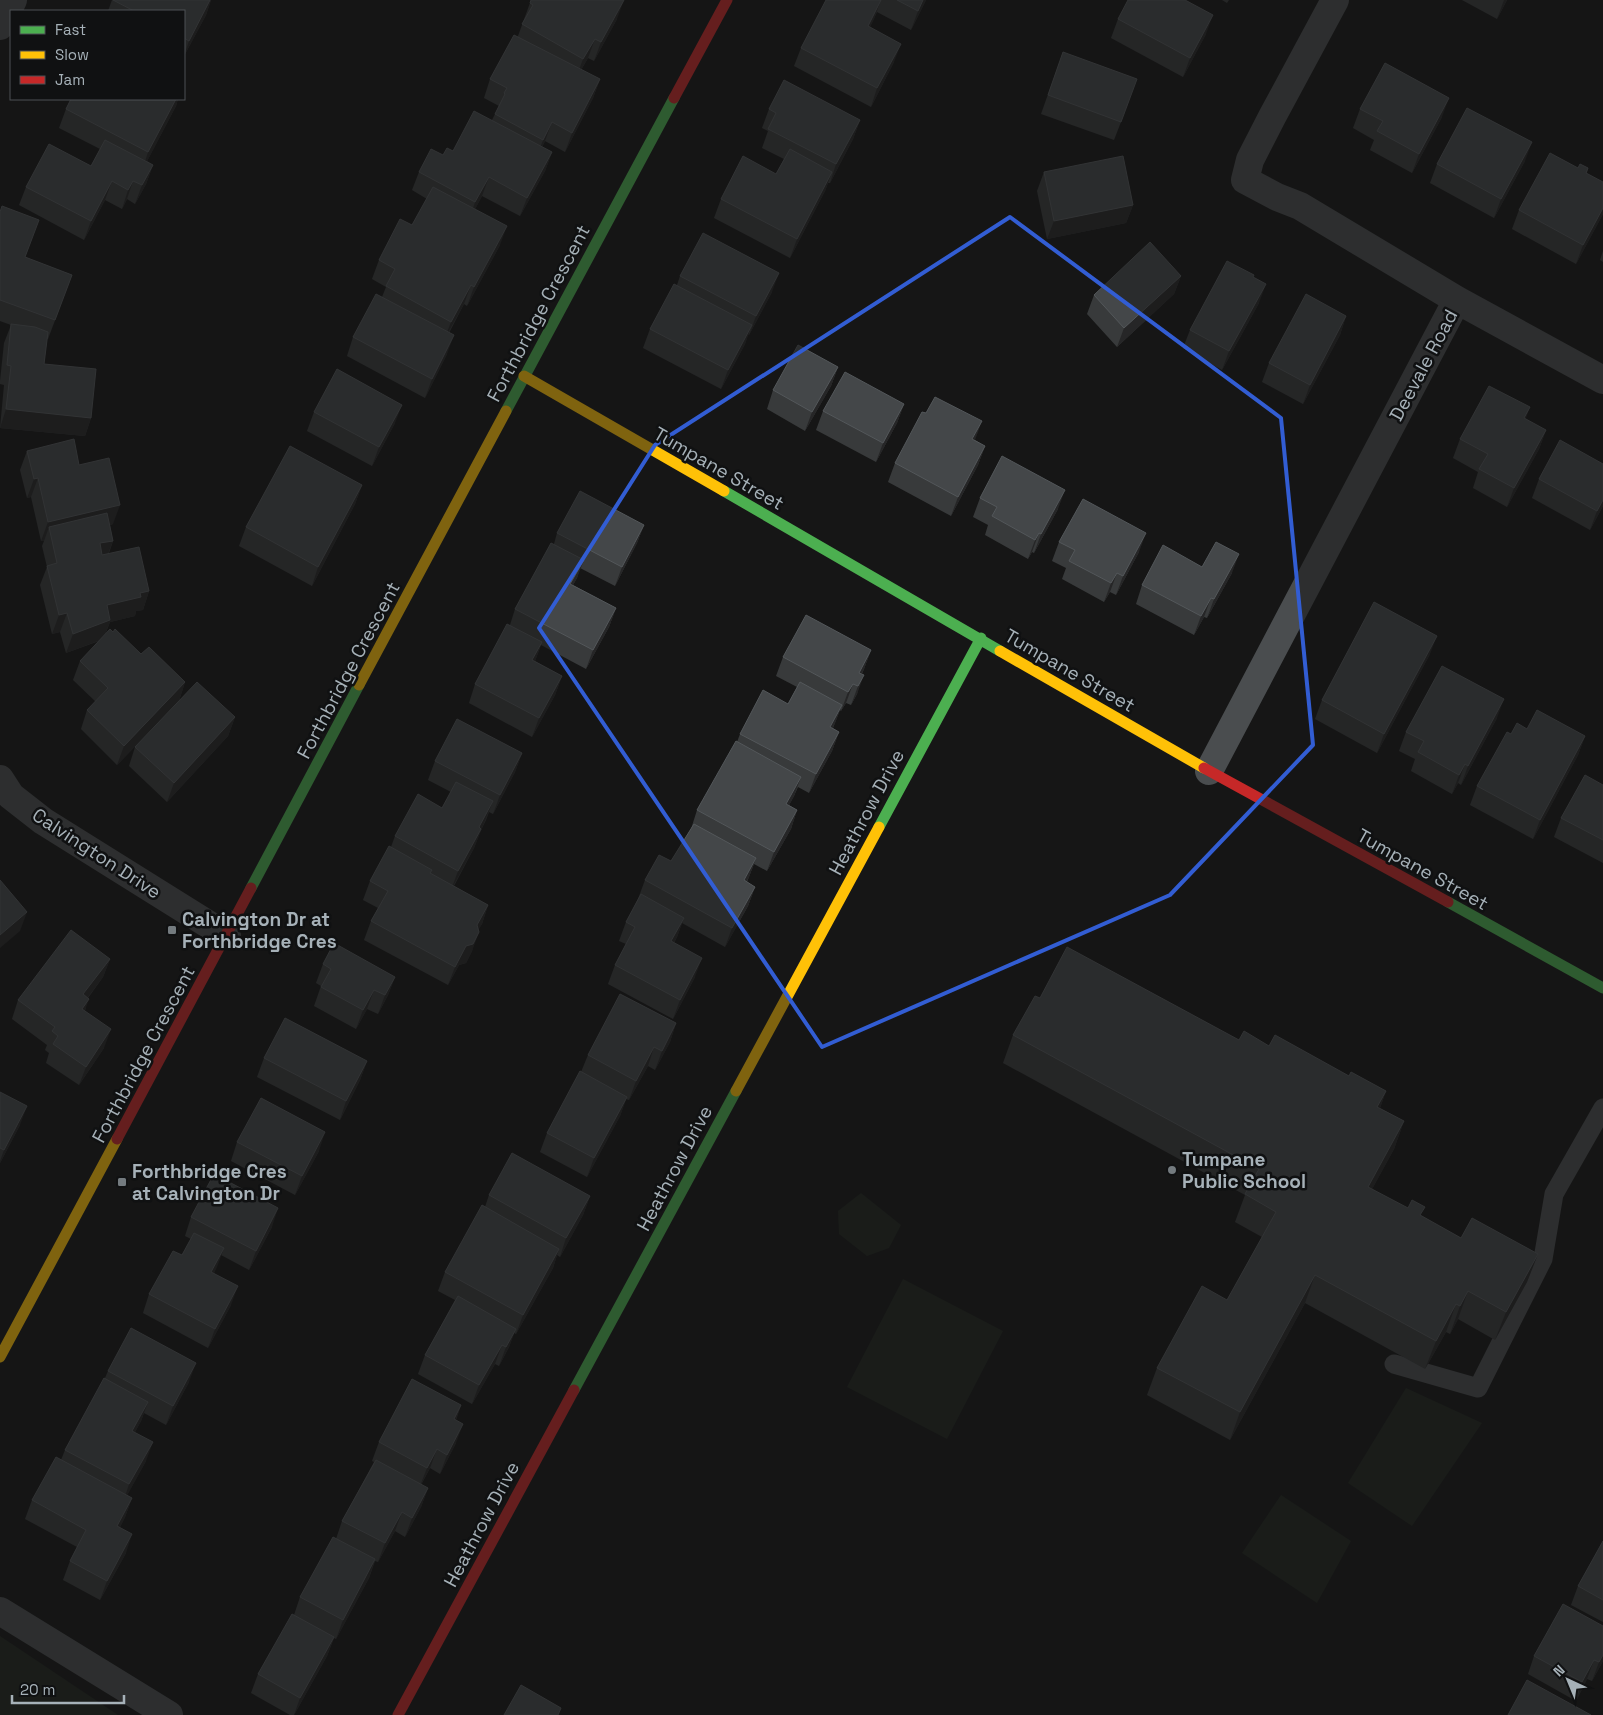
<svg xmlns="http://www.w3.org/2000/svg" width="1603" height="1715" viewBox="0 0 1603 1715" font-family="'Space Grotesk',sans-serif">
<style>
.green{fill:#1f251e}
.lines{fill:none;stroke-linecap:round;stroke-linejoin:round}
.lane{stroke:#4a4d4f;stroke-width:19}
.street{stroke:#4a4d4f;stroke-width:28}
.fast{stroke:#4caf50;stroke-width:11}
.slow{stroke:#ffc107;stroke-width:11}
.jam{stroke:#c62828;stroke-width:11}
.wall{fill:#383a3b}
.shaded-wall{fill:#262627}
.building{fill:#444749;stroke:#53575a}
.marked{fill:none;stroke:#325dd3;stroke-width:4;stroke-linejoin:round}
.poi-dot{fill:#747b7f;stroke:#101112;stroke-width:2}
.labels{text-anchor:middle;stroke-width:5;stroke-linejoin:round;paint-order:stroke}
.street-label{font-size:19px;fill:#a6b1b8;stroke:#101112}
.poi-label{font-size:19px;font-weight:bold;fill:#a6b1b8;stroke:#101112;text-anchor:start}
</style>
<rect width="100%" height="100%" fill="#161616"/>
<path class="green" d="M861,1193L901,1225L889,1248L867,1256L839,1234L838,1211Z
M903,1279L1003,1331L947,1439L847,1387Z
M1406,1388L1482,1423L1412,1526L1348,1483Z
M1281,1495L1351,1541L1317,1603L1242,1553Z
M0,1636L118,1715H0Z"/>
<g class="lines">
<path class="lane" d="M1394,1364L1478,1388L1543,1259L1554,1194L1603,1108"/>
<path class="street" d="M1335,0L1272,117L1250,160L1245,180L1277,197L1300,206L1457,300L1603,380
M0,26L13,0
M1209,771L1457,300
M0,779L11,796L43,821L227,936
M0,1611L169,1715"/>
<path class="fast" d="M506,411L674,98
M724,491L1000,651
M879,827L981,638
M251,888L359,685
M1448,902L1603,988
M574,1390L736,1091"/>
<path class="slow" d="M524,376L724,491
M1000,651L1204,768
M359,685L506,411
M736,1091L879,827
M0,1357L117,1139"/>
<path class="jam" d="M674,98L727,0
M1204,768L1448,902
M117,1139L251,888
M398,1715L574,1390"/>
</g>
<path class="wall" d="M112,0H211L206,15L184,56V11H108Z
M826,0H926L911,30L877,12L870,27L894,62L871,107L794,66L801,48Z
M1222,0H1229L1227,3Z
M1462,0H1507L1497,19Z
M530,3L617,19L594,61L588,58L581,70L600,79L593,98L565,152L545,141L542,147L552,152L545,171L520,216L482,196L475,209L500,245L467,306L464,304L449,333L447,354L425,398L347,356L353,337L382,297L386,287L372,279L379,260L412,225L427,199L412,190L419,172L443,155L453,151L492,120L499,106L484,98L490,79L518,36Z
M1118,19L1206,34L1183,77L1111,38Z
M1063,52L1121,122L1114,140L1041,114Z
M71,99H178L176,106L147,161L153,165L146,184L135,204L127,199L122,209L105,200L84,240L19,205L26,187L91,166L100,149L59,128L66,109Z
M769,109L860,120L853,139L830,183H828L825,191L790,258L714,218L721,199L776,174L784,159L762,148L768,131L762,128Z
M1360,109L1442,117L1412,173L1370,150L1374,140L1353,128Z
M1525,161L1494,218L1430,183L1437,164Z
M1578,168H1588L1587,173L1603,214L1576,264L1512,229L1519,210Z
M1044,172L1133,205L1126,223L1047,239L1037,191Z
M0,212L32,239L25,257L72,275L48,339H47L44,364L91,418L85,436L0,428L4,385L0,384V381L4,343L11,325L0,321Z
M1603,251V262L1600,260Z
M680,276L772,292L749,335L748,334L745,344L721,389L643,348L650,329L677,285Z
M1181,276L1174,294L1117,347L1087,314L1094,295Z
M1253,278L1259,303L1222,370L1183,348L1190,330Z
M1346,316L1340,335L1303,404L1262,382L1269,363Z
M838,367L831,386L805,431L767,409L773,390Z
M904,404L897,423L876,462L816,430L823,411Z
M1530,407L1525,419L1546,430L1539,449L1507,507L1473,488L1478,472L1453,458L1460,439Z
M314,412L395,423L372,466L307,431Z
M975,440L985,446L978,465L951,516L888,482L895,463Z
M27,451L79,465L113,524L110,525L113,541L109,553L149,591L143,610L136,611L135,616L110,622L105,635L113,632L141,654L185,682L179,701L117,765L81,729L87,710L96,702L73,680L80,661L99,641L66,653L60,632L52,634L40,585L47,567L42,546L44,541H41L31,497L27,498L20,470Z
M1539,479L1603,506L1590,530L1532,498Z
M362,485L355,504L312,586L239,546L246,527Z
M980,498L1058,509L1034,553L1032,552L1028,559L985,535L988,525L973,517Z
M644,525L637,543L615,586L580,568L577,578L573,585L616,608L609,627L586,669L541,645L535,661L562,676L555,695L532,737L469,703L475,684L510,625L515,609L554,544L557,533Z
M1059,542L1139,552L1116,595L1110,592L1104,602L1062,579L1066,568L1052,561Z
M1202,567L1232,573L1207,618L1204,617L1194,635L1136,604L1142,585Z
M871,650L864,669L862,674L857,694L851,705L846,703L841,711L840,710L833,728L839,732L832,751L809,793L798,787L794,796L789,805L797,810L791,829L767,871L754,864L747,882L755,887L748,906L725,947L682,923L677,937L674,943L695,977L673,1019L608,984L615,965L626,944L619,941L626,922L638,899L645,880L671,861L691,829L697,810L737,742L740,734L788,704L797,687L776,676L783,657Z
M1430,654L1377,753L1315,719L1322,700Z
M235,717L228,736L167,802L129,766L135,747Z
M1497,718L1461,785L1458,783L1452,794L1411,771L1415,759L1399,751L1406,732Z
M1527,729L1585,736L1578,755L1533,839L1470,805L1477,786L1511,734Z
M522,753L515,772L493,814L489,812L486,820L481,830L474,848L454,886L488,905L482,924L478,929L472,951L466,963L459,965L448,985L364,940L371,921L378,908L363,900L370,881L391,847L395,836L442,808L451,792L428,780L435,761Z
M1603,785V863L1554,837L1561,818Z
M110,959L103,977L88,998L85,1011L104,1048L79,1085L46,1063L49,1053L45,1050L47,1045L12,1019L18,1000Z
M323,964L395,977L388,995L378,1014L367,1009L356,1029L314,1006L321,986L316,983Z
M1040,998L1239,1040L1269,1046L1349,1076L1386,1091L1380,1108L1404,1121L1394,1149L1372,1189L1461,1238L1538,1254L1527,1282L1495,1340L1458,1319L1450,1334L1446,1332L1425,1369L1305,1303L1230,1440L1147,1395L1157,1368L1227,1300L1262,1237L1235,1222L1245,1195L1003,1063L1013,1035Z
M676,1023L670,1042L655,1070L648,1066L629,1100L626,1099L620,1116L587,1177L540,1152L547,1133L581,1072L588,1055Z
M264,1058L367,1061L360,1080L340,1120L257,1077Z
M0,1092L20,1125L0,1163Z
M237,1142L319,1151L295,1195L231,1161Z
M489,1195L590,1196L583,1215L560,1257L557,1255L553,1268L516,1334L514,1333L509,1347L499,1366L495,1364L472,1404L418,1374L425,1355L455,1300L438,1291L445,1272L485,1207Z
M191,1217L272,1227L249,1270L221,1255L214,1273L231,1305L208,1348L143,1313L149,1294L182,1255L191,1239L185,1236Z
M108,1371L189,1382L166,1425L144,1413L141,1421L135,1432L146,1461L127,1495L132,1498L125,1517L120,1527L126,1553L100,1600L63,1580L70,1561L77,1547L25,1519L32,1500L61,1460L65,1450L105,1378Z
M461,1405L456,1420V1443L440,1474L430,1468L421,1485L428,1488L421,1507L405,1537L395,1531L378,1562L375,1561L369,1578L336,1639L334,1638L327,1656L294,1715H290L251,1693L258,1674L294,1615L300,1597L336,1539L342,1521L374,1462L372,1461L379,1442Z
M1603,1541V1622L1571,1605L1578,1586Z
M1563,1604L1603,1661L1592,1681L1587,1679L1576,1701L1528,1674L1534,1656Z"/>
<path class="shaded-wall" d="M210,0H211L206,15L184,56L189,41Z
M624,0L617,19L594,61L601,42Z
M881,0L874,19L861,45L868,26Z
M923,0H926L911,30L918,11Z
M1504,0H1507L1497,19Z
M1213,15L1206,34L1183,77L1190,58Z
M595,39L588,58L576,78L583,59Z
M901,44L894,62L871,107L877,88Z
M600,79L593,98L565,152L572,133Z
M1449,98L1442,117L1412,173L1419,154Z
M176,99H178L176,106L142,171L148,152Z
M860,120L853,139L830,183L836,164Z
M552,122L545,141L536,159L543,140Z
M1532,142L1525,161L1494,218L1501,199Z
M552,152L545,171L520,216L527,198Z
M153,165L146,184L135,204L142,185Z
M832,172L825,191L790,258L797,239Z
M489,177L482,196L469,221L475,202Z
M112,181L105,200L84,240L91,221Z
M133,181L127,199L122,209L128,190Z
M1133,205L1126,223L1047,239L1054,221Z
M1603,208V214L1576,264L1583,245Z
M507,226L500,245L467,306L474,287Z
M779,273L772,292L749,335L756,316Z
M1181,276L1174,294L1117,347L1124,328Z
M1266,284L1259,303L1222,370L1229,351Z
M471,285L464,304L444,340L451,322Z
M1346,316L1340,335L1303,404L1310,385Z
M752,325L745,344L721,389L728,370Z
M454,335L447,354L425,398L432,379Z
M838,367L831,386L805,431L812,412Z
M904,404L897,423L876,462L883,443Z
M402,405L395,423L372,466L379,447Z
M1530,407L1523,426L1524,418Z
M6,409L91,418L85,436L0,428Z
M982,421L975,440L972,439Z
M1546,430L1539,449L1507,507L1514,488Z
M985,446L978,465L951,516L958,497Z
M38,478L31,497L27,498L34,479Z
M362,485L355,504L312,586L318,567Z
M1065,490L1058,509L1034,553L1041,534Z
M1603,500V506L1590,530L1597,511Z
M120,505L113,524L52,539L49,527L44,541H41L48,522Z
M644,525L637,543L615,586L622,567Z
M1039,533L1032,552L1028,559L1035,540Z
M1146,533L1139,552L1116,595L1123,576Z
M113,541L106,559L93,562L100,543Z
M1239,554L1232,573L1207,618L1214,599Z
M584,560L577,578L563,603L570,584Z
M1117,573L1110,592L1104,602L1111,583Z
M149,591L143,610L136,611L135,616L110,622L103,639L66,653L73,634L107,605L140,593Z
M1211,598L1204,617L1194,635L1201,616Z
M616,608L609,627L586,669L593,650Z
M67,613L60,632L52,634L59,615Z
M1437,636L1430,654L1377,753L1384,734Z
M542,642L535,661L525,679L532,660Z
M871,650L864,669L856,685L859,673Z
M864,675L857,694L851,705L858,686Z
M562,676L555,695L532,737L539,718Z
M185,682L179,701L117,765L124,746Z
M853,684L846,703L841,711L848,692Z
M1504,699L1497,718L1461,785L1468,766Z
M842,705L835,723L823,746L830,727Z
M235,717L228,736L167,802L174,783Z
M839,732L832,751L809,793L816,774Z
M1585,736L1578,755L1533,839L1540,820Z
M522,753L515,772L493,814L500,795Z
M1465,764L1458,783L1452,794L1459,775Z
M801,777L794,796L780,823L786,804Z
M493,801L474,848L451,890L458,871L479,827Z
M797,810L791,829L767,871L774,852Z
M756,858L749,877L737,899L744,880Z
M755,887L748,906L725,947L732,928Z
M488,905L482,924L470,944L477,925Z
M27,912L20,931L0,948V935Z
M684,918L677,937L664,960L671,941Z
M479,932L472,951L466,963L459,965L448,985L455,967L466,946Z
M702,958L695,977L673,1019L680,1000Z
M110,959L103,977L76,1013L83,994Z
M395,977L388,995L378,1014L385,995Z
M374,990L367,1009L356,1029L363,1010Z
M89,999L82,1018V1009Z
M676,1023L670,1042L655,1070L662,1051Z
M111,1029L104,1048L79,1085L86,1067Z
M654,1047L648,1066L629,1100L636,1081Z
M367,1061L360,1080L340,1120L346,1101Z
M1386,1091L1376,1119L1377,1107Z
M627,1097L620,1116L587,1177L594,1158Z
M27,1106L20,1125L0,1163V1161L4,1150Z
M1404,1121L1394,1149L1358,1215L1368,1187Z
M325,1132L319,1151L295,1195L302,1176Z
M590,1196L583,1215L560,1257L566,1238Z
M278,1208L272,1227L249,1270L256,1251Z
M224,1248L217,1267L205,1291L211,1272Z
M559,1249L553,1268L516,1334L523,1315Z
M1538,1254L1527,1282L1495,1340L1506,1312Z
M1315,1275L1305,1303L1230,1440L1240,1412Z
M238,1286L231,1305L208,1348L215,1329Z
M1468,1291L1458,1319L1450,1334L1460,1306Z
M1456,1304L1446,1332L1425,1369L1436,1341Z
M516,1329L509,1347L499,1366L506,1347Z
M502,1345L495,1364L472,1404L479,1385Z
M196,1363L189,1382L166,1425L173,1406Z
M148,1402L141,1421L125,1450L132,1431Z
M461,1405L454,1424V1419Z
M463,1424L456,1443L440,1474L447,1455Z
M153,1442L146,1461L123,1503L129,1484Z
M437,1449L430,1468L420,1486L427,1468Z
M428,1488L421,1507L405,1537L412,1518Z
M132,1498L125,1517L111,1545L117,1526Z
M402,1512L395,1531L378,1562L385,1543Z
M132,1534L126,1553L100,1600L107,1581Z
M375,1559L369,1578L336,1639L343,1620Z
M334,1637L327,1656L294,1715L300,1698Z
M1603,1655V1661L1592,1681L1599,1662Z
M1594,1660L1587,1679L1576,1701L1582,1682Z"/>
<path class="building" d="M113,0H210L189,41L184,38V11H134Z
M531,0H624L601,42L595,39L583,59L522,24L533,5L530,3Z
M826,0H881L868,26L901,44L877,88L801,48Z
M897,0H923L918,11Z
M1128,0H1185L1213,15L1190,58L1118,19Z
M514,35L600,79L572,133L552,122L543,140L495,114L505,94L504,93L507,88L490,79Z
M1063,52L1137,79L1121,122L1048,95Z
M1385,63L1449,98L1419,154L1377,131L1383,121L1360,109Z
M784,80L860,120L836,164L768,129L776,113L769,109Z
M71,99H176L148,152L66,109Z
M1467,108L1532,142L1501,199L1437,164Z
M474,111L552,152L527,198L489,177L475,202L419,172L431,149L443,155L447,148L453,151Z
M105,140L153,165L142,185L133,181L128,190L112,181L91,221L26,187L49,144L91,166Z
M790,149L832,172L797,239L721,199L743,156L776,174Z
M1550,153L1578,168L1580,164L1588,168L1586,173L1603,182V208L1583,245L1519,210Z
M1123,156L1133,205L1054,221L1044,172Z
M433,187L507,226L474,287L471,285L451,322L386,286L395,269L379,260L400,219L412,225Z
M2,206L39,220L25,257L72,275L55,320L0,300V212Z
M703,233L779,273L756,316L680,276Z
M1150,242L1181,276L1124,328L1094,295Z
M1227,261L1254,275L1253,277L1266,284L1229,351L1190,330Z
M674,284L752,325L728,370L650,329Z
M376,294L454,335L432,379L353,337Z
M1306,294L1346,316L1310,385L1269,363Z
M11,324L35,327L48,332L44,364L96,369L91,418L6,409L11,366L7,365Z
M798,345L838,367L812,412L773,390Z
M337,369L402,405L379,447L314,412Z
M845,372L904,404L883,443L823,411Z
M1489,386L1530,407L1524,418L1546,430L1514,488L1479,469L1488,454L1460,439Z
M935,397L982,421L972,439L985,446L958,497L895,463L922,412L926,413Z
M74,439L79,465L109,458L120,505L48,522L38,478L34,479L27,451Z
M1560,440L1603,464V500L1597,511L1539,479Z
M290,446L362,485L318,567L246,527Z
M1002,456L1065,490L1041,534L1039,533L1035,540L992,516L997,507L980,498Z
M580,491L644,525L622,567L557,533Z
M1083,499L1146,533L1123,576L1117,573L1111,583L1069,561L1075,550L1059,542Z
M107,513L113,541L100,543L102,555L139,547L149,591L140,593L141,597L107,605L110,620L73,634L67,613L59,615L47,566L57,563L49,527Z
M1216,542L1239,554L1214,599L1211,598L1201,616L1142,585L1163,545L1202,567Z
M551,543L584,560L570,584L616,608L593,650L515,609Z
M1374,602L1437,636L1384,734L1322,700Z
M806,615L871,650L859,673L864,675L858,686L853,684L848,692L783,657Z
M507,624L542,642L532,660L562,676L539,718L475,684Z
M110,629L113,632L115,629L141,654L149,647L185,682L124,746L87,710L108,688L80,661Z
M1442,666L1504,699L1468,766L1465,764L1459,775L1418,752L1424,741L1406,732Z
M197,682L235,717L174,783L135,747Z
M800,682L842,705L830,727L839,732L816,774L740,734L763,690L788,704Z
M1537,710L1585,736L1540,820L1477,786L1507,732L1511,734L1517,723L1527,729Z
M457,719L522,753L500,795L435,761Z
M736,741L801,777L786,804L797,810L774,852L697,810Z
M1585,775L1603,785V840L1561,818Z
M456,782L493,801L479,827L481,829L458,871L395,836L418,794L442,808Z
M694,824L756,858L744,880L755,887L732,928L645,880L659,855L671,861Z
M389,846L432,870L430,873L488,905L477,925L479,932L473,944L466,946L455,967L371,921L388,891L370,881Z
M0,880L27,912L0,935Z
M641,894L684,918L671,941L702,958L680,1000L615,965L635,927L626,922Z
M71,930L110,959L83,994L89,999L82,1009L111,1029L86,1067L53,1044L58,1036L52,1031L55,1027L18,1000Z
M334,943L395,977L385,995L374,990L363,1010L321,987L331,969L323,964Z
M1067,947L1239,1040L1244,1031L1269,1046L1275,1035L1349,1076L1351,1072L1386,1091L1377,1107L1404,1121L1368,1187L1408,1208L1412,1200L1425,1207L1420,1215L1461,1238L1472,1218L1538,1254L1506,1312L1468,1291L1460,1306L1456,1304L1436,1341L1315,1275L1240,1412L1157,1368L1202,1286L1227,1300L1276,1212L1245,1194L1259,1169L1013,1035L1035,996L1040,998Z
M620,994L676,1023L662,1051L654,1047L636,1081L588,1055Z
M285,1018L367,1061L346,1101L264,1058Z
M580,1071L627,1097L594,1158L547,1133Z
M0,1092L27,1106L4,1150L0,1148Z
M261,1098L325,1132L302,1176L237,1142Z
M512,1153L590,1196L566,1238L489,1195Z
M214,1174L278,1208L256,1251L191,1217Z
M482,1205L559,1249L523,1315L445,1272Z
M194,1233L224,1248L211,1272L238,1286L215,1329L149,1294L173,1251L182,1255Z
M458,1296L516,1329L506,1347L502,1345L479,1385L425,1355Z
M131,1328L196,1363L173,1406L108,1371Z
M104,1378L148,1402L132,1431L153,1442L129,1484L65,1450Z
M412,1379L461,1405L454,1419L463,1424L447,1455L437,1449L427,1468L379,1442Z
M56,1457L132,1498L117,1526L132,1534L107,1581L70,1561L86,1530L32,1500Z
M376,1460L428,1488L412,1518L402,1512L385,1543L342,1521Z
M333,1537L375,1559L343,1620L300,1597Z
M1603,1541V1600L1578,1586Z
M1563,1604L1603,1626V1655L1599,1662L1594,1660L1582,1682L1534,1656Z
M292,1614L334,1637L300,1698L258,1674Z
M1527,1680L1591,1715H1508Z
M521,1685L561,1708L558,1715H504Z"/>
<path d="M0 0H1603V1715H0ZM1010,217L1281,418L1313,745L1170,895L822,1047L539,628L655,445Z" fill="#161616" fill-opacity=".55" fill-rule="evenodd"/>
<path class="marked" d="M1010,217L1281,418L1313,745L1170,895L822,1047L539,628L655,445Z"/>
<g class="poi-dot">
<rect x="167" y="925" width="10" height="10" rx="2.5"/>
<circle cx="1172" cy="1170" r="5"/>
<rect x="117" y="1177" width="10" height="10" rx="2.5"/>
</g>
<g class="labels">
<g class="street-label">
<text transform="translate(538 313) rotate(-62)" y="7">Forthbridge Crescent</text>
<text transform="translate(1423 365) rotate(-62)" y="7">Deevale Road</text>
<text transform="translate(719 468) rotate(30)" y="7">Tumpane Street</text>
<text transform="translate(348 670) rotate(-62)" y="7">Forthbridge Crescent</text>
<text transform="translate(1070 670) rotate(30)" y="7">Tumpane Street</text>
<text transform="translate(866 812) rotate(-62)" y="7">Heathrow Drive</text>
<text transform="translate(97 853) rotate(33)" y="7">Calvington Drive</text>
<text transform="translate(1423 869) rotate(29)" y="7">Tumpane Street</text>
<text transform="translate(143 1054) rotate(-62)" y="7">Forthbridge Crescent</text>
<text transform="translate(674 1168) rotate(-62)" y="7">Heathrow Drive</text>
<text transform="translate(481 1524) rotate(-62)" y="7">Heathrow Drive</text>
</g>
<g class="poi-label">
<text x="182" y="926">Calvington Dr at<tspan x="182" dy="22">Forthbridge Cres</tspan></text>
<text x="1182" y="1166">Tumpane<tspan x="1182" dy="22">Public School</tspan></text>
<text x="132" y="1178">Forthbridge Cres<tspan x="132" dy="22">at Calvington Dr</tspan></text>
</g>
</g>
<rect x="10" y="10" width="175" height="90" fill="#101112" stroke="#4c5154"/>
<rect x="20" y="26" width="25" height="8" fill="#4caf50" stroke="#4c5154"/>
<text x="55" y="35" font-size="15" fill="#a6b1b8">Fast</text>
<rect x="20" y="51" width="25" height="8" fill="#ffc107" stroke="#4c5154"/>
<text x="55" y="60" font-size="15" fill="#a6b1b8">Slow</text>
<rect x="20" y="76" width="25" height="8" fill="#c62828" stroke="#4c5154"/>
<text x="55" y="85" font-size="15" fill="#a6b1b8">Jam</text>
<g transform="translate(1568 1680) rotate(316)" stroke="#101112" stroke-width="4" paint-order="stroke">
<path d="M0-4L9 19L0 12L-9 19Z" fill="#a6b1b8"/>
<text y="-8" font-size="14" font-weight="bold" text-anchor="middle" fill="#a6b1b8">N</text>
</g>
<path d="M12 1695v8h112v-8" fill="none" stroke="#a6b1b8" stroke-width="2.5"/>
<text x="20" y="1695" font-size="15" fill="#a6b1b8" stroke="#101112" stroke-width="4" paint-order="stroke">20 m</text>
</svg>
